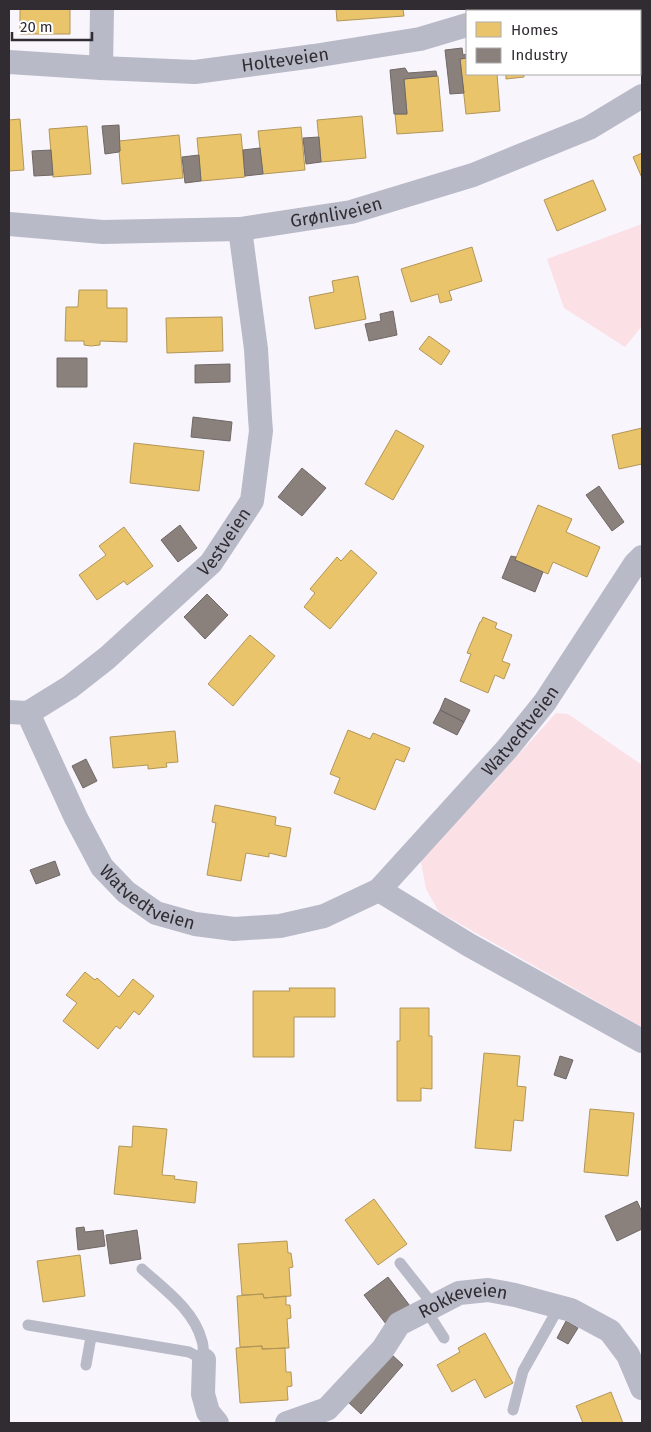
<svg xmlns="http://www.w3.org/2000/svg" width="651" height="1432" viewBox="0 0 651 1432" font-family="'Fira Sans',sans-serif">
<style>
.green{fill:#fbe0e5}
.homes{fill:#e9c46a;stroke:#b29659}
.industry{fill:#8a817c;stroke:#6f6866}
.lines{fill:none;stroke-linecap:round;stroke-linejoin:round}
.lane{stroke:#b9bac8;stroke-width:11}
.street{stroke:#b9bac8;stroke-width:24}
.labels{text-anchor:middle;stroke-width:5;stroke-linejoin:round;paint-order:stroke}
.street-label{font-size:18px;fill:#302c32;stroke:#fff}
</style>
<rect width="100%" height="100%" fill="#f9f5fc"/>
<path class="green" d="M642,224V326L625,347L564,308L547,259Z
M556,713L568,714L642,765V1027L439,912L426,889L421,862L428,848L483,794Z"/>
<path class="homes" d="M20,9H70V34H20Z
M336,9H403L404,16L337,21Z
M467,58V74H497L500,111L466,114L460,59Z
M506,74H524V77L506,79Z
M438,76L443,131L397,134L395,114H407L404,79Z
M362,116L366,158L321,162L317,120Z
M20,119L24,170L9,171V120Z
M87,126L91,174L53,177L49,129Z
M301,127L305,170L263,174L258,131Z
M241,134L245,177L201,181L197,138Z
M179,135L183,178L122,184L119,151H120L119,141Z
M642,153V178L633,157Z
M593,180L606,210L557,231L544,200Z
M472,247L482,281L449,291L452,300L440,303L438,294L411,302L401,269Z
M358,276L366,319L315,329L309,297L334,292L332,281Z
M79,290H107V308H127V342L100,341V345L91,346L84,345V341H65L66,307H78Z
M222,317L223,351L167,353L166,318Z
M429,336L450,351L441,365L419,349Z
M642,428V464L619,469L612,435Z
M396,430L424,446L393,500L365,484Z
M134,443L204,451L199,491L130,483Z
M538,505L572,519L566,532L600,547L587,577L553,562L548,574L515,560Z
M124,527L153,566L127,585L124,581L97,600L79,575L106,555L99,546Z
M351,550L377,573L330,629L304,607L315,593L310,589L337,557L341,561Z
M483,617L497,623L495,628L512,635L502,661L510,664L504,679L495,675L488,693L460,681L471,654L467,653L480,622H481Z
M250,635L275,656L233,706L208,684Z
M348,730L370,739L373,733L410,748L404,762L396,759L375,810L334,793L340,778L330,774Z
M175,731L178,762L166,763L167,767L148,769V765L113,768L110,737Z
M215,805L276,817L275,825L291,828L286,857L269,853V857L246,853L241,881L207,875L216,823L212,822Z
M85,972L95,980L97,978L119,997L133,979L154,996L139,1015L134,1011L120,1029L116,1026L98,1049L63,1021L77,1003L66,995Z
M289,988H335V1017H294V1057H253V991H290Z
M400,1008H429V1036H432V1089L421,1088V1101H397V1041H400Z
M484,1053L520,1056L517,1086L526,1087L523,1121L514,1120L511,1151L475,1148Z
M590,1109L634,1113L628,1176L584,1172Z
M133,1126L167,1129L162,1175L175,1176L174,1179L197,1182L195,1203L114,1194L119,1146L132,1147Z
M374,1199L407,1244L378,1265L345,1220Z
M287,1241L288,1253H291L293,1267L289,1268L291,1296L264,1298L263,1294L242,1295L238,1244Z
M80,1255L85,1296L43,1302L37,1261Z
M263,1294L264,1298L286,1296V1305H290L291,1318L287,1319L289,1348L262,1349V1346L240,1347L237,1296Z
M485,1333L513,1383L485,1398L475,1379L452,1392L437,1365L460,1352L458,1348Z
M262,1346V1349L285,1348L286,1372H291L292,1386L287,1387L288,1400L240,1403L236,1348Z
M611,1392L623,1423H583L576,1406Z"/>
<path class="industry" d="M462,48L463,55L467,54V58L460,59L464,93L450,94L445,50Z
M405,68L408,73L436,71L437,76L404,79L407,114H394L390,70Z
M119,125L120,151H119V152L105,154L102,126Z
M319,137L321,162L306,164L303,138Z
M260,148L263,174L245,176L243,150Z
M51,150L53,175L34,176L32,151Z
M199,155L201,181L185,183L182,157Z
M393,311L397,335L369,341L365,324L381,321L380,314Z
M57,358H87V387H57Z
M230,364V382L195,383V365Z
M193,417L232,422L230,441L191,437Z
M302,468L326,488L302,516L278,497Z
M599,486L624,522L612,531L586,495Z
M180,525L197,548L178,562L161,540Z
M511,556L516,557L515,560L543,572L535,592L502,578Z
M207,594L228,615L205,639L184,617Z
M445,698L470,710L464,722L440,710Z
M440,710L464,722L457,735L433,723Z
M86,759L97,781L83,788L72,766Z
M55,861L60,875L36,884L30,870Z
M560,1056L573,1060L566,1079L554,1075Z
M637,1201L642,1212V1229L617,1241L605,1216Z
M84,1227L85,1232L103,1230L105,1246L78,1250L76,1228Z
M137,1230L141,1259L110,1264L106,1235Z
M388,1277L410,1306L386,1324L364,1295Z
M566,1321L578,1328L568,1344L557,1338Z
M390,1353L403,1365L361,1414L348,1402Z"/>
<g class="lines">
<path class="lane" d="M400,1263L434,1306
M142,1269C165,1290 194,1310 202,1341C204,1347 203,1354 204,1360
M426,1310L444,1338
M28,1325L189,1352L204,1360
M86,1365L91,1337
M513,1410L523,1371L559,1307"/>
<g class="street">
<path d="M9,62L101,68L102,9"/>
<path id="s1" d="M101,68L195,72L314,56L420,39L467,25"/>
<path id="s2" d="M9,224L103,232L240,229L351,212L473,175L589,128L642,96"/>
<path id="s3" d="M9,712L28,713L76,818L102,867L126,892L156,913L195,924L234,929L280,926L324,916L379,890L507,749L545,702L635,564L642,557"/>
<path id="s4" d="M28,713L70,687L107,658L211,563L252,501L261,431L260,418L256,349L240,229"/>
<path d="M379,890L469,945L642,1041"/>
<path d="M204,1360L203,1394L208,1412L217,1423"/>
<path id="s5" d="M287,1423L327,1409L383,1349L399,1324L459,1293L488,1290L515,1295L571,1310L610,1331L628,1355L642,1388"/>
</g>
</g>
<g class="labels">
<g class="street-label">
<text dy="6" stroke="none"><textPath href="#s1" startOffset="185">Holteveien</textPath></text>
<text dy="6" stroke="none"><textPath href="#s2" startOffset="329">Grønliveien</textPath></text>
<text dy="6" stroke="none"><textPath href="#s4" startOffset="262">Vestveien</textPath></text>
<text dy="6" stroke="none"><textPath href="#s3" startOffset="706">Watvedtveien</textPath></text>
<text dy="6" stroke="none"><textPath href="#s3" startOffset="246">Watvedtveien</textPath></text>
<text dy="6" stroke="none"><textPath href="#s5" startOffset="224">Rokkeveien</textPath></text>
</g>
</g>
<rect width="651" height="1432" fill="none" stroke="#302c32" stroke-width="20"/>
<rect x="466" y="10" width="175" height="65" fill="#ffffff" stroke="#acabad"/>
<rect x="476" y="22" width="25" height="15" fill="#e9c46a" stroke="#acabad"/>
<text x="511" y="35" font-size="15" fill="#302c32">Homes</text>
<rect x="476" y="48" width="25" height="15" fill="#8a817c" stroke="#acabad"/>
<text x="511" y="60" font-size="15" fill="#302c32">Industry</text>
<path d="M12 32v8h80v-8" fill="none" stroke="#302c32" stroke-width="2.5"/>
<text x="20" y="32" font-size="15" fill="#302c32" stroke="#ffffff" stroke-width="4" paint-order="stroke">20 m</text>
</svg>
